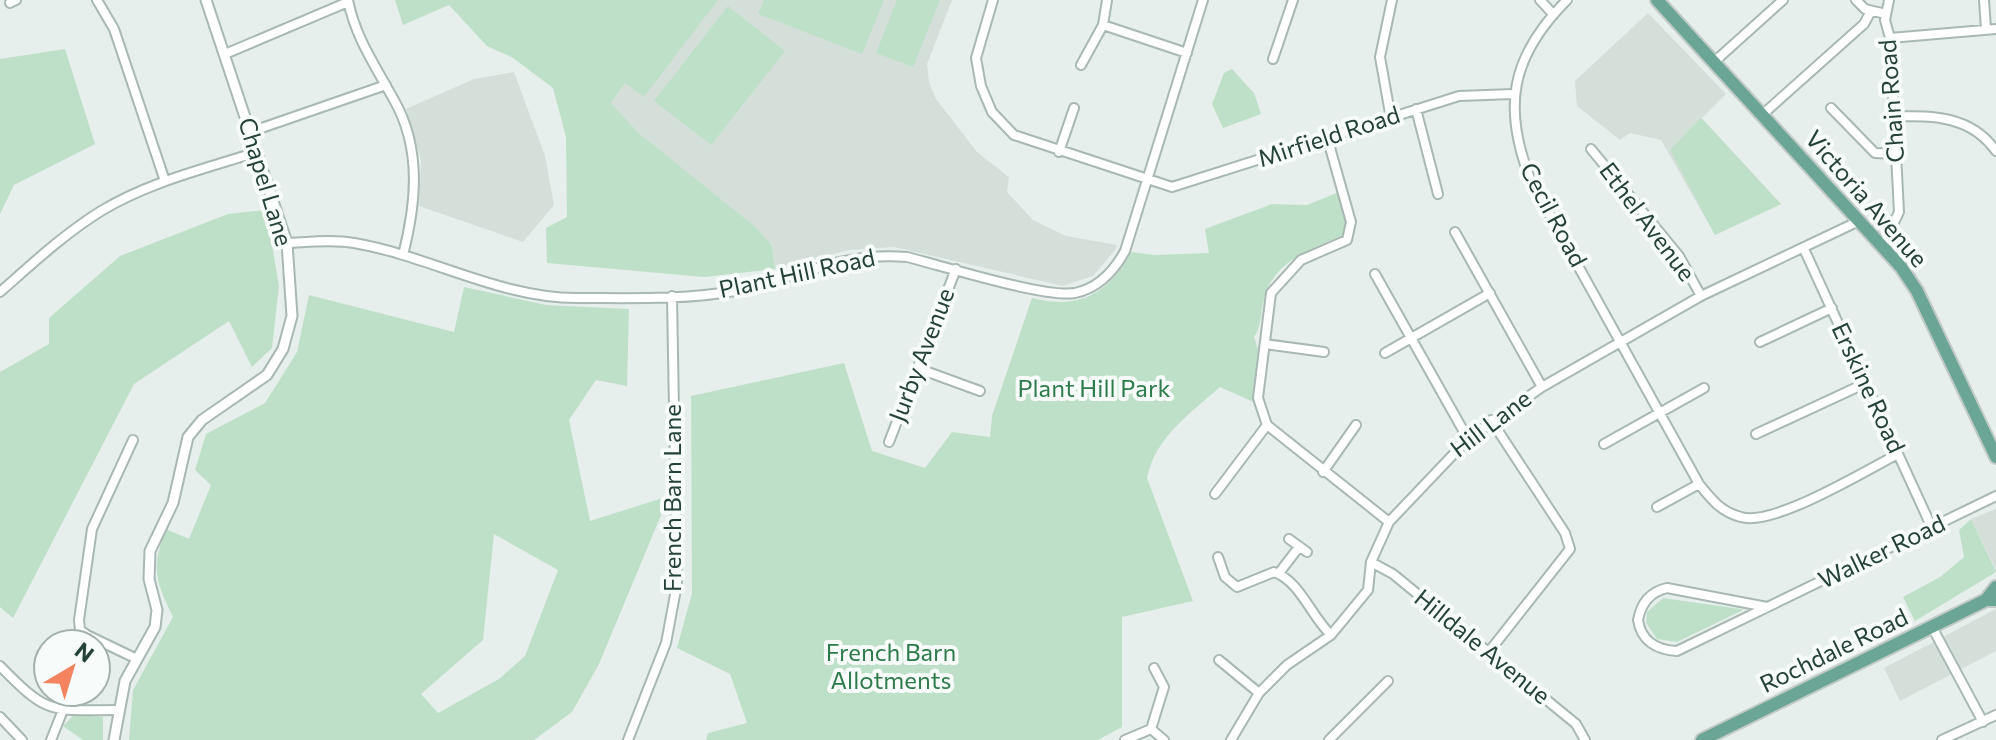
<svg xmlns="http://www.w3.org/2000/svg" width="1996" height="740" viewBox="0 0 1996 740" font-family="Commissioner,sans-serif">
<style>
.built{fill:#d4dfda}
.green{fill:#bfe0c8;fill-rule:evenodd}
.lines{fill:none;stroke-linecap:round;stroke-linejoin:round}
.minor-casing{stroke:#a8b8b2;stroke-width:12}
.tertiary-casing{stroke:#a8b8b2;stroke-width:13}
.primary-casing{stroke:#c2cac8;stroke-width:16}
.minor{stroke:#fff;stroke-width:8}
.tertiary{stroke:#fff;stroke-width:9}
.primary{stroke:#6aa596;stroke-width:12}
.labels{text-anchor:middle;stroke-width:8;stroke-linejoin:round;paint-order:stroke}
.street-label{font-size:24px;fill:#24423a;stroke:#f7fbf9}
.park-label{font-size:24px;fill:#2d7a4b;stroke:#f7fbf9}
</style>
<rect width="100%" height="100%" fill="#e6efeb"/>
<path class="built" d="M577,0H952L927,64L929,82L936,99L977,152L1009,177L1007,192L1033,220L1066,236L1117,245L1115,250L1093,276L1063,286L894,247L849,250L775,269L772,244L640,134L611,103L625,83Z
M1648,13L1726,94L1702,118L1781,204L1715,235L1661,140L1630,133L1620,140L1577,106L1575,81Z
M514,72L545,156L554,205L523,242L419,206L421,160L406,109L474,79Z
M1996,509V571L1971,519Z
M1996,609V651L1900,701L1884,668Z"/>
<path class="green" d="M395,0H718L644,97L625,83L611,103L640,134L754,226L772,245L775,269L704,277L547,263L546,228L567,217L566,137L553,88L513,58L487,46L449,5L403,25Z
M764,0H884L862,54L758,14Z
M897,0H940L913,67L876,53Z
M728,6L785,51L711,145L654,101Z
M65,49L95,144L14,185L0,214V59Z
M1232,69L1254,93L1261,114L1223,128L1212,104L1224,73Z
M1701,118L1781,204L1715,235L1670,150Z
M1339,192L1347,221L1343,235C1312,249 1276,260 1265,295C1260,310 1263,324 1254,337L1258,349V404L1220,387C1191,413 1155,437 1147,478L1193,601L1122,617V727L1098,740H706L708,733L747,723L730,674L677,648L692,593L691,396L844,363L872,451L925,468L952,432L990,437L992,416L1032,298C1080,310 1108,294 1131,252L1154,255L1209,253L1205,229L1272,204L1307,205Z
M266,210L279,286L272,348L252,367L229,321L134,384L13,618L0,607V372L49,344V318L120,256L228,214Z
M464,287L546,305L629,309L627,386L596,380L569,420L590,521L669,496L599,664L572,712L534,740H129L133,690L173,617C155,580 151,568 166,529L189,539L211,485L195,470L206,434L265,403L297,352L309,295L454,332ZM494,534L558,570L525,656L499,679L438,713L421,694L483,640Z
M1971,519L1996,572L1915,621L1903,597L1940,577L1964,557L1959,530Z
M1663,598L1740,609L1743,610L1677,642L1657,639L1646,623L1647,612Z
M74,715L103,717V740H83L63,726Z"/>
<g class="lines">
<g class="minor-casing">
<path id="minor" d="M97,0L114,29L165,181
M348,0C355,37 376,67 394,100C422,149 416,204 403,255
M993,0L976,58L981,86L992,112L1014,135L1172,187L1459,96L1513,94
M1540,0L1553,14
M1567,0C1510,57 1502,108 1531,181L1699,484C1711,499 1721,512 1741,517C1773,527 1865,471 1898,454
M1856,0L1865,9L1886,14
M1984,0L1986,29
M10,3L16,0
M1103,25L1107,0
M1890,38L1996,29
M225,54L348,2
M1273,59L1293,0
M1714,62L1783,0
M1081,65L1103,25L1187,53
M1831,108L1875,153L1897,154
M1416,109L1438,194
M1762,115L1864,24L1871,11
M1896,116C1935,116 1971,116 1996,151
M1391,119L1380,57L1392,0
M250,132L386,85
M1327,137L1351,222L1347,240L1301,260L1271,293L1258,398L1267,425L1389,522
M1591,149L1679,256L1701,296
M1059,152L1074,108
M1455,232L1542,387
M287,243C309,242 333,239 354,243C430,256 499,298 577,298C629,298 685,300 735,291C796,279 842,251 907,257C943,266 1044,298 1075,293C1099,288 1114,271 1125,251L1203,0
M1882,247L1899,212L1890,38L1885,20L1889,0
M1804,249L1932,528
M1375,274L1468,439
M0,292C32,264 64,234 101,211C149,182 204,169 257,152
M1760,342L1832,308
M1265,344L1324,352
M1385,353L1490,293
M917,368L980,391
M1756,434L1866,383
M133,440L92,529L79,620L80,630L87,635L137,659
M889,442L956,269
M1604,444L1704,388
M1323,472L1356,425
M1215,494L1267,425
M1657,507L1699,484
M1289,539L1307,552
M1218,557L1225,577L1237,587L1274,572C1300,581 1311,616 1331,635
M1371,562L1393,574L1576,724L1585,740
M1279,573L1299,547
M1767,607L1667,588C1649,592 1641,604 1638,620C1641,641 1657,650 1677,651L1996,496
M1932,627L1983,722
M1488,653L1570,549L1565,533L1491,420
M1219,660L1259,693
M0,666C49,716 50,710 118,710
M1154,668L1164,687L1151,729L1164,740
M0,717L22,740
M51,740L63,710
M628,740L666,643L677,584L672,296
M1125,740L1151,729
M1231,740L1259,693L1287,665L1331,635L1368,590L1371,562L1389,522L1468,439L1542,387L1701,296L1859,221
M1329,740L1388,681
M1942,740L1996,715"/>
</g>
<g class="tertiary-casing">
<path id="tertiary" d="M114,740L125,681L155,627L157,610L149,579L150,551L173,503L188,437L202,420L267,375L283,349L292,316L287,243L206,0"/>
</g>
<g class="primary-casing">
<path id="primary" d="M1657,0L1901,267L1917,291L1996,457
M1986,600L1996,587
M1702,740L1986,600H1996"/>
</g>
<use href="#minor" class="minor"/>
<use href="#tertiary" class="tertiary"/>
<use href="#primary" class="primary"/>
</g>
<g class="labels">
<g class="street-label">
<text transform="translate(1892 101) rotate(-94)" y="8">Chain Road</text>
<text transform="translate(1329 137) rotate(-18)" y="8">Mirfield Road</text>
<text transform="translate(265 182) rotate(73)" y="8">Chapel Lane</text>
<text transform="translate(1866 199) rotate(49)" y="8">Victoria Avenue</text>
<text transform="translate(1553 215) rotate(62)" y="8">Cecil Road</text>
<text transform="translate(1647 222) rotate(53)" y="8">Ethel Avenue</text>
<text transform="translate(797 274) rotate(-12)" y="8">Plant Hill Road</text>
<text transform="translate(922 355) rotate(-69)" y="8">Jurby Avenue</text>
<text transform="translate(1868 388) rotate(65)" y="8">Erskine Road</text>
<text transform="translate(1491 424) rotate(-37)" y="8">Hill Lane</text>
<text transform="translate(673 498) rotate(-90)" y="8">French Barn Lane</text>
<text transform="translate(1882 552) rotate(-26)" y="8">Walker Road</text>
<text transform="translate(1482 647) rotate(39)" y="8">Hilldale Avenue</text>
<text transform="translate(1834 651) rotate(-26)" y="8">Rochdale Road</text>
</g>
<g class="park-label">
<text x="1094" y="397">Plant Hill Park</text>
<text x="891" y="661">French Barn<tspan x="891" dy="28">Allotments</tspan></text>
</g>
</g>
<g transform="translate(72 668) rotate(38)"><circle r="38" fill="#f7fbf9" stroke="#a3b1ad" stroke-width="2"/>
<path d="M0-6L14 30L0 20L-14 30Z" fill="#f4845f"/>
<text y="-12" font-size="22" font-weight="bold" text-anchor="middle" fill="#24423a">N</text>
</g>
</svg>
